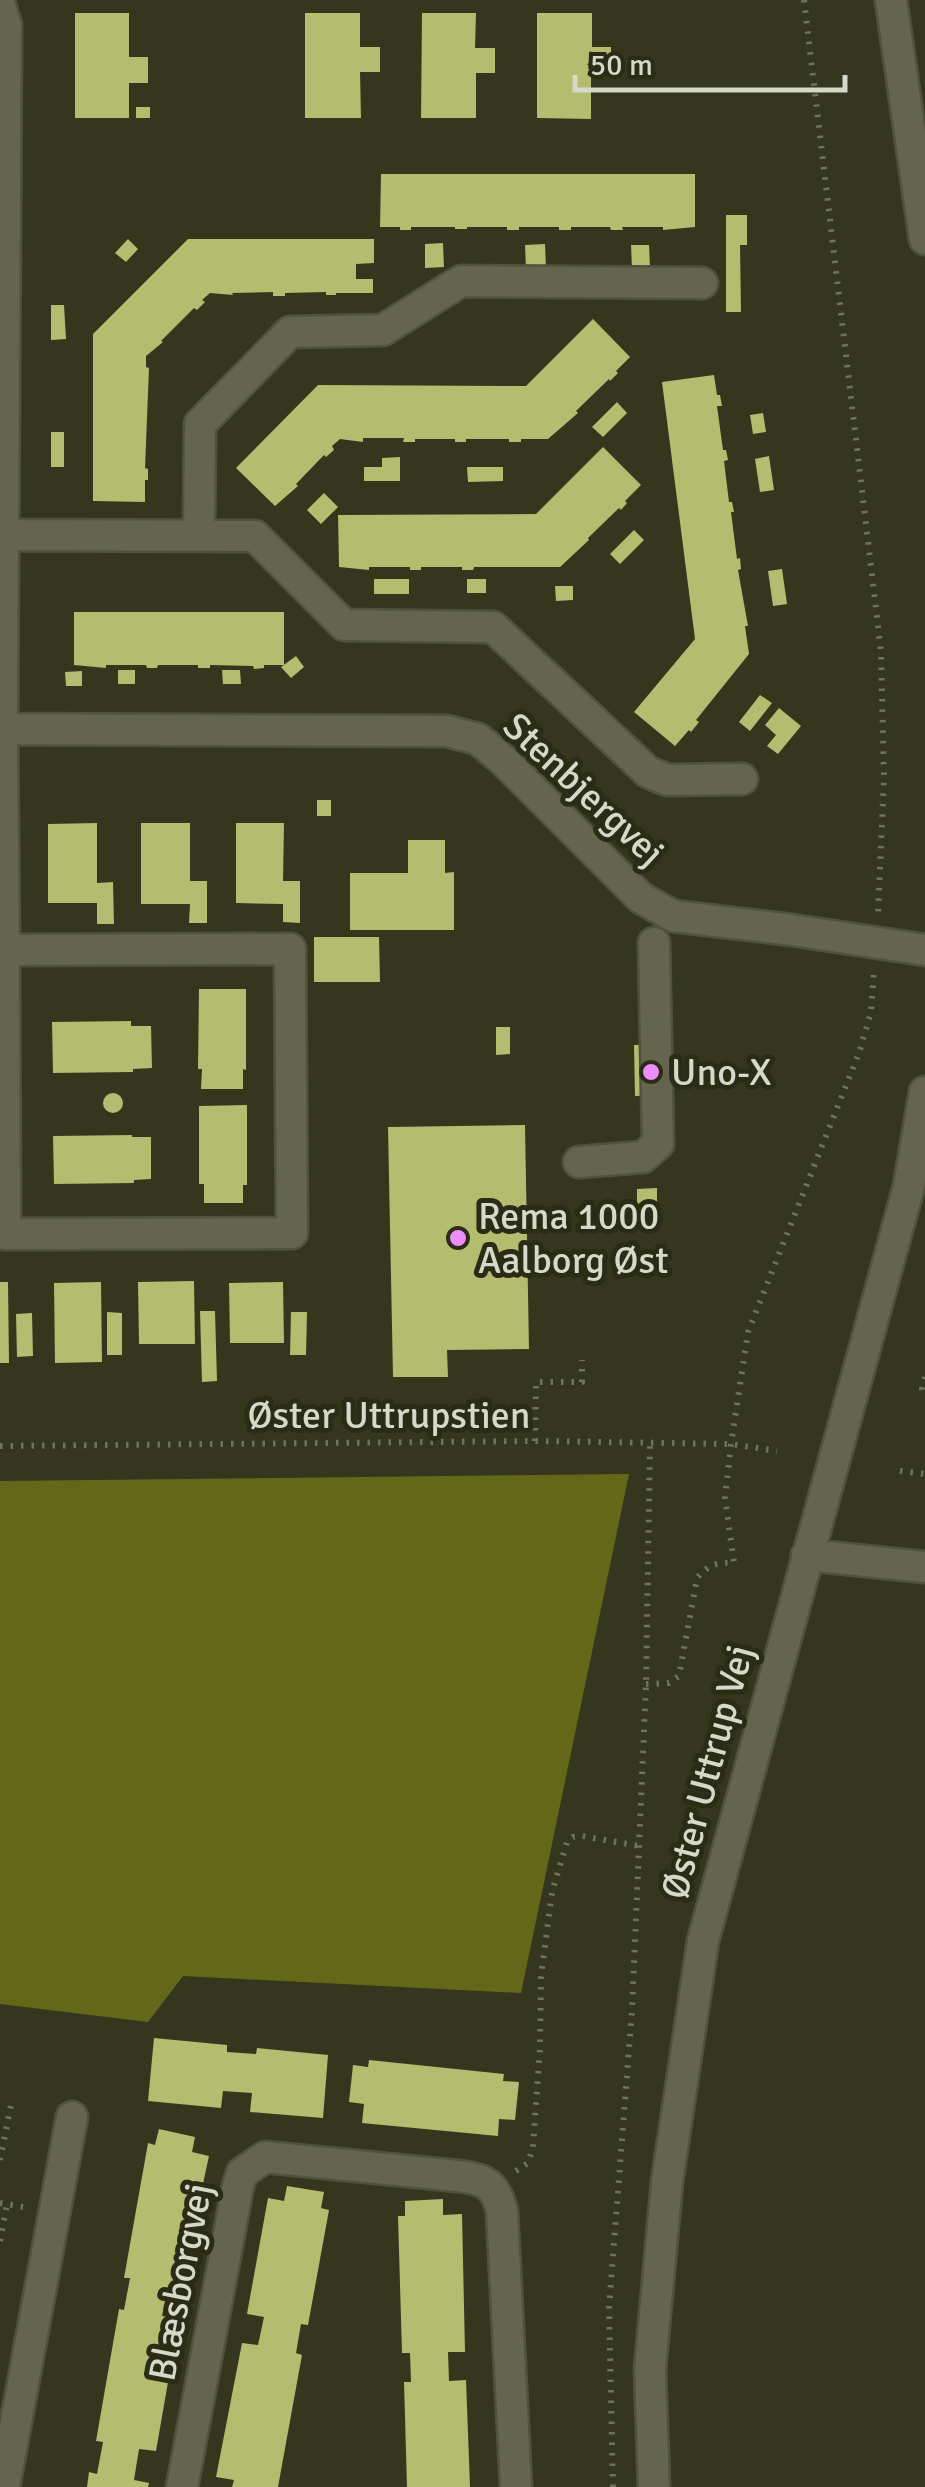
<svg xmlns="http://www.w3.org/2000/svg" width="925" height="2487" viewBox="0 0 925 2487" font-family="Signika,sans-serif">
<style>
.forest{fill:#636818}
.building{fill:#b4bc6f}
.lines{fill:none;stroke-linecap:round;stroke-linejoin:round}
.minor-casing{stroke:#50523d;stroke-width:35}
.path{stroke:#6f725d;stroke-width:6;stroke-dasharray:2.5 8;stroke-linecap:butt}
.minor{stroke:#63664c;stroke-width:30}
.poi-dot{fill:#ee8cf9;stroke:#2a2c15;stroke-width:4}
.labels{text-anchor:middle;stroke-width:10;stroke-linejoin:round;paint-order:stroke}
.street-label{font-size:38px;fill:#d6d9ca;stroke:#2a2c15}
.poi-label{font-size:38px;fill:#d6d9ca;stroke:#2a2c15;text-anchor:start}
</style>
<rect width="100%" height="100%" fill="#34371e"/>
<path class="forest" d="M629,1474L521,1993L183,1976L148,2022L0,2004V1481Z"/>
<path class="building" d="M75,13H129V57H148V83H129V118H75Z
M305,13H360V47H380V72H360L361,118H305Z
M422,13H476L475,48H495V73H476V118H421Z
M537,13H592V47H611V74H591V119L537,118Z
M136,107H150V118H136Z
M381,174H695V227L663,230V227H622L623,230H611L610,227H571V230H559V227H519V230H507V227H467V229H455V227H411V230H400V227H380Z
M726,215H747V245H740L741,312H726Z
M128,239L138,249L126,262L115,253Z
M188,239H374V263L356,264V279H373V293H336V295H326V292L285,293V296H273V292L232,293L233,295L210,293L202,300L205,302L197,310L194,308L161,341L163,342L146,356V367L149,368L145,468L148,469V480H145V502L93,501V334Z
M443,243L444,267L425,268V244Z
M545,244L546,268L526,269L525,245Z
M631,245H649L650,268L632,269Z
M51,305H64L66,339L51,340Z
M593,319L630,357L616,371L618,373L610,381L609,379L576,411L578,413L548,439H521V442H509V439H466V442H455V439H415V442H403L404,438H363V442L340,439L332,446L334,450L326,457L324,455L296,484L298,486L275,506L236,468L318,385L526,386Z
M714,375L717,395H720L722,406H717L723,450H726L728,460L724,461L729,502H732L734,512H731L737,559L740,558L741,569L738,570L748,626H745L749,654L696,720L699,722L691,732L689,730L675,746L634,712L695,639L662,382Z
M617,402L627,413L603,437L592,427Z
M763,413L766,432L753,434L750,415Z
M51,432H64V467H51Z
M603,447L641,485L625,501L627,503L621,510L619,508L588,538L589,540L560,567H474L473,570H462V567H421V570H410V567H369V570L339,567L338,515L536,514Z
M769,456L774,490L760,492L755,459Z
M400,457V481H364V467H382V458Z
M467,467H503V481L468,482Z
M324,493L338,507L321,524L307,510Z
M634,530L644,540L620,564L610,554Z
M782,569L787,604L773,606L768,571Z
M374,579H409V594H374Z
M467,579H486V593H467Z
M555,586H573V600L556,601Z
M74,612H284V665H264V668L254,669L253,666L210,665V668H198V665H158L157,668H147L146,665H106V668L74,665Z
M296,656L304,667L291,678L281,667Z
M118,670H135V684H118Z
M222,670H240L241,684H223Z
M82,671V686H66L65,672Z
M760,695L772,703L750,731L739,722Z
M779,708L801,726L778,754L767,746L776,735L765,725Z
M317,800H331V816H317Z
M97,823V883L113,882L114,924H97V903H48V824Z
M141,823H190V881H207V923H189L190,904H141Z
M236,823H284L283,881H300V923L283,922V904L236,903Z
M408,840H445V873L454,872V930H350V873H408Z
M314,937H379L380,982H314Z
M199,989H246V1070L243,1069V1089H201L202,1069H198Z
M131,1021V1026H151L152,1068L133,1069V1072L53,1073L52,1022Z
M496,1027H510V1054L496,1055Z
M634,1045H673L674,1095L635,1096Z
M103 1103a10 10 0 1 1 20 0a10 10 0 1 1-20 0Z
M247,1105V1185H243V1203H204V1184H199V1106Z
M525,1125L529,1349L447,1350L448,1377H393L388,1127Z
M132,1135V1137H151V1179L134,1180V1183L54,1184L53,1136Z
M657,1188V1203L637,1204V1189Z
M194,1281L195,1344H139L138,1282Z
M0,1282H8L9,1363H0Z
M101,1282L102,1362L55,1363L54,1283Z
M283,1282L284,1343H230L229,1283Z
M200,1311H215L217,1381L202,1382Z
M107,1312L122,1313V1355H107Z
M291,1312H307L306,1355H290Z
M32,1313L33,1356L17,1357L16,1314Z
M154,2038L227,2045V2052L256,2054L257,2048L328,2055L323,2118L250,2112L252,2093L223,2091L221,2108L148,2101Z
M369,2060L504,2074L503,2081L519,2082L515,2120L499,2119L498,2136L362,2123L364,2104L349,2102L353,2065L368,2067Z
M159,2129L195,2137L192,2152L209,2156L180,2290L168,2287L162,2316L179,2319L156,2451L139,2449L134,2480L149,2483L148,2487H87L89,2472L97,2474L103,2442L96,2441L119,2309L124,2310L130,2278H124L148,2143L155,2145Z
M287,2186L324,2192L321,2208L329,2210L308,2325L301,2324L296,2353L302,2355L278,2487H232L234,2480L216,2477L242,2343L258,2345L264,2317L247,2314L268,2198L284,2201Z
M443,2199V2215L462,2214L465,2352H448L449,2381L466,2380L470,2487H407L404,2382H411L410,2353H402L398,2216H405V2201Z"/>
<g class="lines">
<g class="minor-casing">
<path id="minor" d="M891,0L925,239
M0,6L6,25L2,729L447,731L478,739L503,760L641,898L673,916L792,930L925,950
M4,535L255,536L344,625L493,627L648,772L667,780L742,779
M199,536L200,424L290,332L383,330L461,281L702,283
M2,729L4,950V971L5,1234L292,1233L290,949L4,950
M579,1162L643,1157L658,1144L654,943
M807,1555L925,1567
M4,2487L72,2117
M182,2487L238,2186L242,2173L265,2157L458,2176C485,2179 496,2184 502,2212L516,2487
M654,2487L650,2369L667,2182L703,1941L909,1186L925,1092"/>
</g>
<path class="path" d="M804,0L881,651L884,777L878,914
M925,1377L922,1389L925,1395
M535,1441L536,1382H582V1360
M0,1446L535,1441L731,1444L777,1451
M900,1471L925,1474
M646,1684L669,1683L679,1676L697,1578C708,1565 717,1562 734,1563L725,1498L731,1444L748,1332L859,1053L871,1012L874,971
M0,2160L12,2100
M516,2171L528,2163L533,2147L540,2048L541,1977L552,1892L567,1842L573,1837L582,1836L639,1846
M0,2203L23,2207
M0,2241L7,2204
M613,2487L609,2308L632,2010L646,1684L650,1444"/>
<use href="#minor" class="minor"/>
</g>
<g class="poi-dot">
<circle cx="651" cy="1072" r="10"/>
<circle cx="458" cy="1238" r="10"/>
</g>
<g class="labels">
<g class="street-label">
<text transform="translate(584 789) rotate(43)" y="13">Stenbjergvej</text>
<text x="389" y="1428">Øster Uttrupstien</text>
<text transform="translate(707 1772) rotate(-75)" y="13">Øster Uttrup Vej</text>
<text transform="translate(180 2282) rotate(-79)" y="13">Blæsborgvej</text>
</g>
<g class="poi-label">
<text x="671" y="1085">Uno-X</text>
<text x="478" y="1229">Rema 1000<tspan x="478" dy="44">Aalborg Øst</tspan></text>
</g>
</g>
<path d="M575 75v15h270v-15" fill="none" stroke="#d6d9ca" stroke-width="5"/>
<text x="590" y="75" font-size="30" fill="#d6d9ca" stroke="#2a2c15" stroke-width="8" paint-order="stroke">50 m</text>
</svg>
